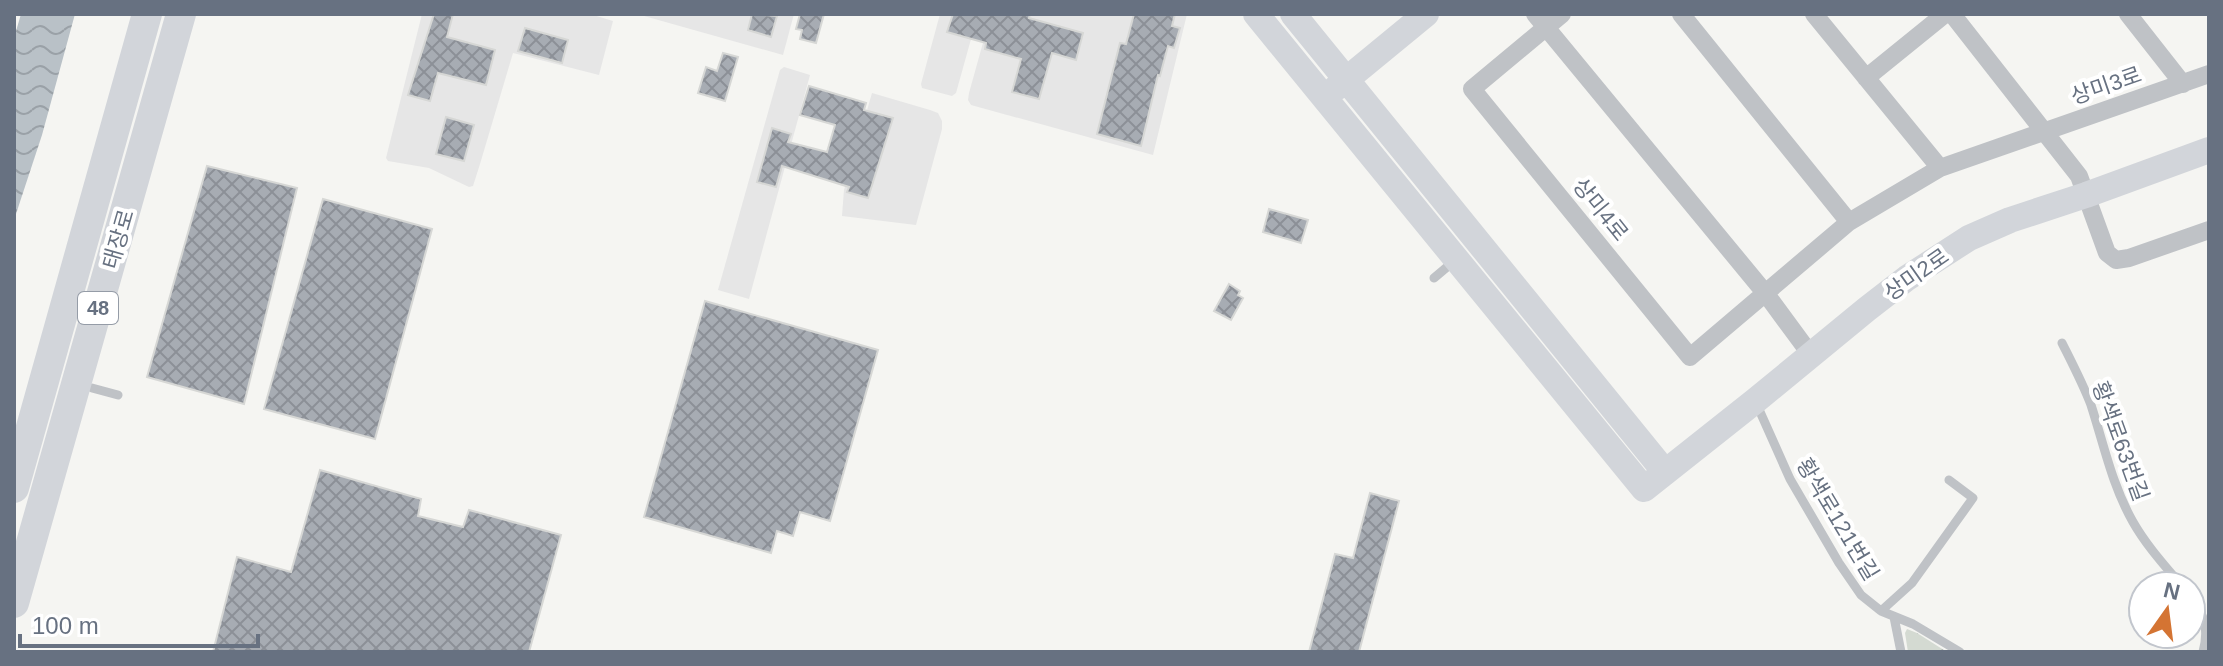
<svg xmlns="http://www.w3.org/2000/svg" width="2223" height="666" viewBox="0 0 2223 666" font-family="Helvetica,'Noto Sans KR',sans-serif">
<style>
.built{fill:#e6e6e6}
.forest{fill:url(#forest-firs)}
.water{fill:url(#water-waves)}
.building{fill:url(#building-cross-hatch);stroke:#d6d7d5;stroke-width:2}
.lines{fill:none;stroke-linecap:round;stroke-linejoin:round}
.lane{stroke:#bfc2c6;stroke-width:9}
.street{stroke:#bfc2c6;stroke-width:18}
.secondary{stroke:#d2d5da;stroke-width:26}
.primary{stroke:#d2d5da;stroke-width:30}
.labels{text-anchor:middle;stroke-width:8;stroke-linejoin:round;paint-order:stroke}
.shield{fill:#fff;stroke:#959ca7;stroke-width:2}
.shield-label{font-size:20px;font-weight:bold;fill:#677181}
.street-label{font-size:22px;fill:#677181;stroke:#fff}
</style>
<defs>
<pattern id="forest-firs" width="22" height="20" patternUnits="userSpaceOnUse" patternTransform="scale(2)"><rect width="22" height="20" fill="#d4dad2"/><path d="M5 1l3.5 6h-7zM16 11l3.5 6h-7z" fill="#b0b5b0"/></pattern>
<pattern id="water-waves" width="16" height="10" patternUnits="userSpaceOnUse" patternTransform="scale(2)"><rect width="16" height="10" fill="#b9c1c7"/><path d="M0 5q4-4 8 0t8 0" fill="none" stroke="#9aa1a7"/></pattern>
<pattern id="building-cross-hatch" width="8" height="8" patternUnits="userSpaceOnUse" patternTransform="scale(2)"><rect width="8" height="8" fill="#a7acb3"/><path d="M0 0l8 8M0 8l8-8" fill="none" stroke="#8c9097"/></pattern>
</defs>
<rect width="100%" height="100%" fill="#f5f5f2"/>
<path class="built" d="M422,14H590L613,21L599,75L513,53L480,164L473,186L469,187L429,168L388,161L386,158Z
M637,14H794L783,55Z
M940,14H978L956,93L952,96L922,88L921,84Z
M991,14H1187L1153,155L971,105L968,100L969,93Z
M784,67L810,75L749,299L718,290L780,70Z
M872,93L930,110L938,113L942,121V129L916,225L842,216L844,190Z"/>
<path class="forest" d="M1907,629L1917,633L1947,652H1908L1905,633Z"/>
<path class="water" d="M21,14H75L42,135L14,220V38Z"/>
<path class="building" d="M434,14H453L447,37L495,50L486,85L438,73L430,101L408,95Z
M752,14L777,16L771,37L748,30Z
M800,14H824L816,43L800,39L802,30L796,29Z
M953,14H1030L1029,18L1083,33L1076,60L1052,53L1039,99L1012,92L1021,59L985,49L986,43L947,32Z
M1134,14H1175L1172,26L1180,28L1174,48L1168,46L1160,76L1158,75L1141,146L1097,134L1120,43L1126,44Z
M525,28L568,40L562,63L518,51Z
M723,53L738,57L725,101L698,93L706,67L717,71Z
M809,86L866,103L864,110L893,118L868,198L847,192L849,187L782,166L776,187L757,182L772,128L791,134L788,142L827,152L835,125L800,115Z
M446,117L474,125L464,161L436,154Z
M207,166L297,188L244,404L147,377Z
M323,199L432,229L375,439L264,409Z
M1269,209L1308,220L1301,243L1263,232Z
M1229,284L1240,291L1238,295L1243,298L1231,320L1214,311Z
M705,301L878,350L830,521L800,512L793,536L777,531L771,553L644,517Z
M320,470L421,499L418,516L463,527L469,510L561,535L529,652H213L237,557L291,572Z
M1370,493L1399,501L1359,652H1309L1335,554L1353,558Z"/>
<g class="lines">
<path class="lane" d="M1434,278L1453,262
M2062,343C2072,363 2083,384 2091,405C2104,445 2112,485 2133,522C2146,545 2165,566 2182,586
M92,388L118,395
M1757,405L1790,479L1839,563L1861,595L1881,611L1913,624L1960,652
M2191,597C2205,615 2209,630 2203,652
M1881,611L1912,583L1973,498L1949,480
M1894,617L1901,652"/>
<path class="street" d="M1535,14L1766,294L1811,355
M1562,14L1472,89L1690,357L1849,222L1940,168L2209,74
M1681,14L1849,222
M1814,14L1940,168
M1952,14L2079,176L2107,253L2116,260L2129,258L2209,230
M2128,14L2183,84
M1866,78L1945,14"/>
<path class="secondary" d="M1256,14L1644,489L1755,401L1867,309L1907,278L1969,238L2010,220L2086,195L2209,150
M1293,14L1665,472
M1336,88L1426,14"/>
<path class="primary" d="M14,488L147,14
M14,603L181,14"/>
</g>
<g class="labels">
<rect class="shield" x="78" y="292" width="40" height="32" rx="6"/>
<g class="shield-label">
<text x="98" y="315">48</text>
</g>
<g class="street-label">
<text transform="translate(2106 85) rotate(-19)" y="8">상미3로</text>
<text transform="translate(1601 209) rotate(51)" y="8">상미4로</text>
<text transform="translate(118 239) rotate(-74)" y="8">태장로</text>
<text transform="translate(1916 274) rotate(-35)" y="8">상미2로</text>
<text transform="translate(2121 441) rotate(70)" y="8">황색로63번길</text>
<text transform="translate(1838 519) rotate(59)" y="8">황색로121번길</text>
</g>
</g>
<rect width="2223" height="666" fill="none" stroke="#677181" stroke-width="32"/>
<g transform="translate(2167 610) rotate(14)"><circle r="38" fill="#ffffff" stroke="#c2c6cd" stroke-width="2"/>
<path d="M0-6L14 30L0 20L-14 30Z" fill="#d47433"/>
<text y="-12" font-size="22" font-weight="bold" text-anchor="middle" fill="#677181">N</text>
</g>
<path d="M20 634v12h238v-12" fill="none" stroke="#677181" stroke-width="4"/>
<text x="32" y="634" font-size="24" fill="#677181" stroke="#ffffff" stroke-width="6" paint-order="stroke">100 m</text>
</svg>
